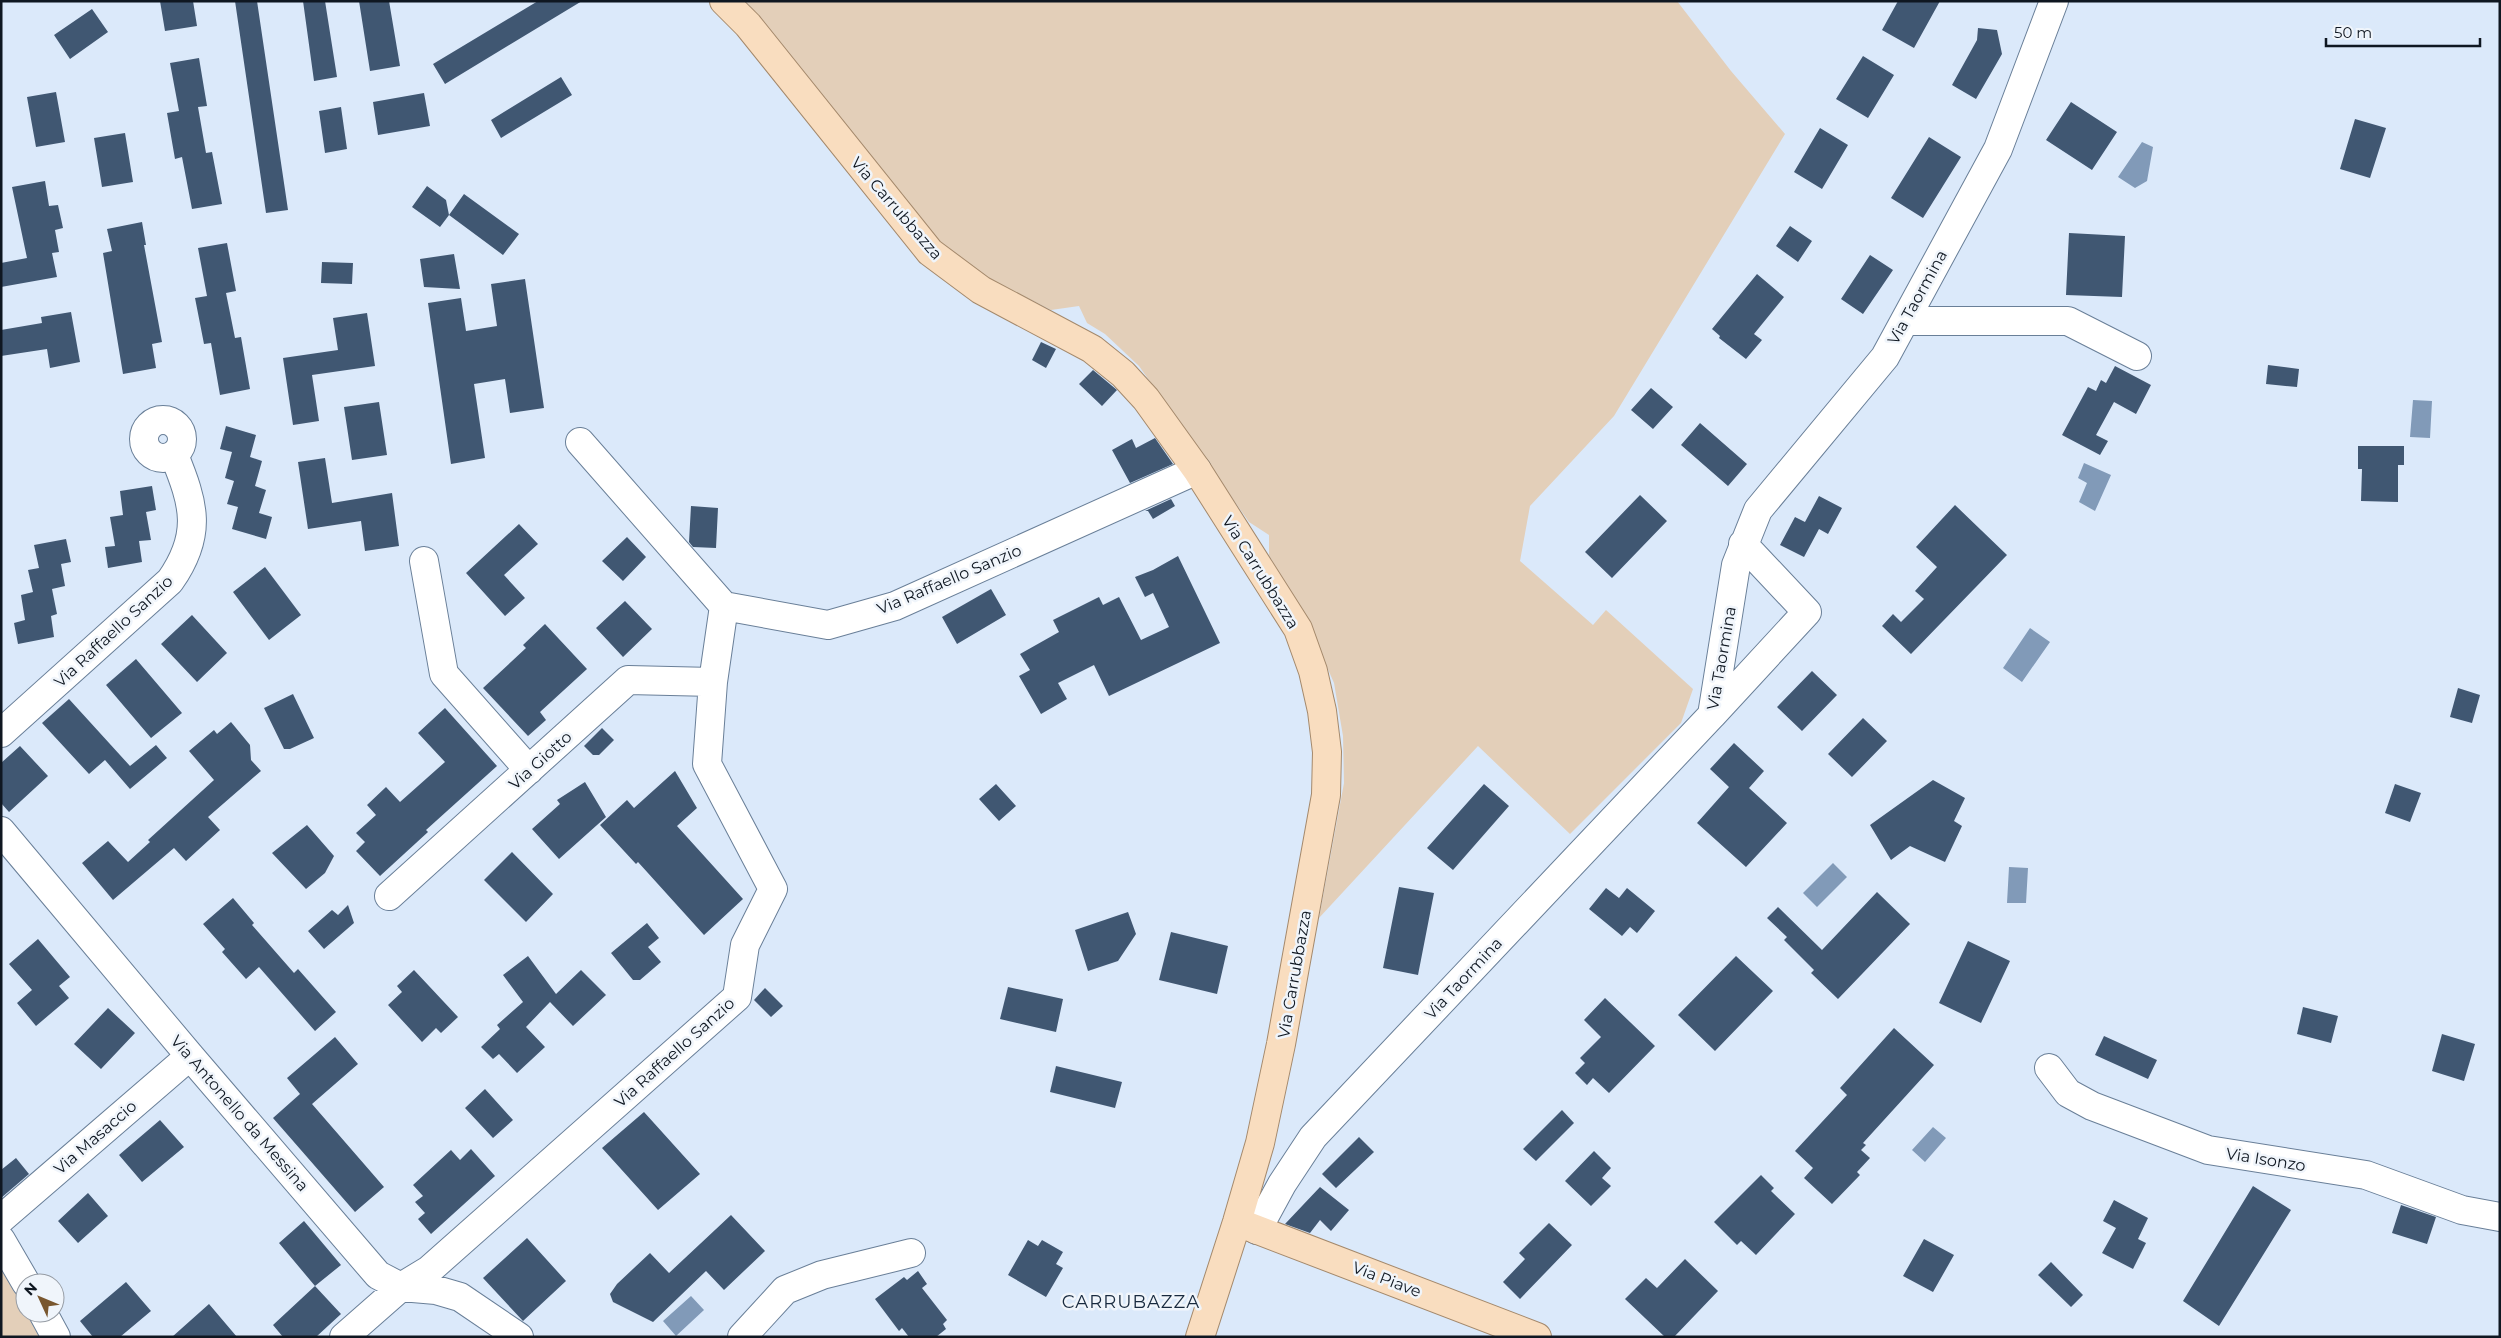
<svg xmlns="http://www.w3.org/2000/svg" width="2501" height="1338" viewBox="0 0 2501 1338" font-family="Montserrat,sans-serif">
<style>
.green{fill:#e3cfb9}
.water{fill:#819ab8}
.building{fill:#405772}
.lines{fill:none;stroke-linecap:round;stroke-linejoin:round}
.minor-casing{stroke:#697f98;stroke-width:30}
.major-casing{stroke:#a4896c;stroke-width:30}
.minor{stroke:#fff;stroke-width:28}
.major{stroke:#f9ddbf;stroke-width:28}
.labels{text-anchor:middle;stroke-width:5;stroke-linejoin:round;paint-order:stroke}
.street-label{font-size:16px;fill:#0f1721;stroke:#f0f5fb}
.neighbourhood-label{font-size:18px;letter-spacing:1px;fill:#182a3f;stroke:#f0f5fb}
</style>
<rect width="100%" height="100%" fill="#dbe9fa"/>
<path class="green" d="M746,1H1677L1731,71L1785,134L1614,416L1530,506L1520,561L1593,625L1606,610L1693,689L1681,723L1570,834L1478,746L1319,918L1344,783L1343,736L1334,683L1316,642L1269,555V535L1249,522L1139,366L1105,334L1087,323L1079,306L1051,310L966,267L934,236Z
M1,1263L25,1304V1313H30L44,1337H1Z"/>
<path class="water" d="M2142,142L2153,147L2147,181L2135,188L2118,177Z
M2413,400L2432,401L2430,438L2410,437Z
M2084,463L2111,475L2095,511L2079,502L2087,483L2078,478Z
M2030,628L2050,642L2022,682L2003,668Z
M1833,863L1847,877L1817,907L1803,893Z
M2009,867L2028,868L2026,903H2007Z
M1933,1127L1946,1138L1925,1162L1912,1150Z
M691,1296L704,1310L676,1336L663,1321Z"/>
<path class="building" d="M160,1H193L197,26L165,31Z
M235,1H257L288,210L266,213Z
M303,1H325L337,77L314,81Z
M359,1H389L400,66L370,71Z
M538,1H582L445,84L433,64Z
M1898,1H1940L1914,48L1882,30Z
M92,9L108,32L70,59L54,35Z
M1978,28L1997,30L2002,54L1976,99L1952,85L1977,40Z
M1863,56L1894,75L1868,118L1836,99Z
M199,58L207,106L198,107L206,153L212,152L222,204L192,209L182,157L175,159L167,113L179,111L170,63Z
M561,77L572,95L501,138L491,120Z
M56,92L65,142L36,147L27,97Z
M424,93L430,126L378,135L373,102Z
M2071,102L2117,132L2092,170L2046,140Z
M341,107L347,149L325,153L319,111Z
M2355,119L2386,128L2370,178L2340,169Z
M1820,128L1848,145L1822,189L1794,172Z
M125,133L133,182L102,187L94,138Z
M1929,137L1961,157L1923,218L1891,198Z
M45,181L49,206L58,205L63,228L55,230L59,252L52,253L57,277L1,287V263L27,258L12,187Z
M427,186L446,200L449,215L440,227L412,207Z
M464,194L519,234L503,255L449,215Z
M142,222L146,245H144L162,342L152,344L156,368L123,374L103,253L112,251L107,229Z
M1790,226L1812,241L1798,262L1776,246Z
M2069,233L2125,236L2122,297L2066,295Z
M227,243L236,291L226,293L235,338L241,337L250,389L220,395L211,343L204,344L195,298L207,296L198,248Z
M454,254L460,289L424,287L420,259Z
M1870,255L1893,270L1863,314L1841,299Z
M322,262L353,263L352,284L321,283Z
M1757,274L1784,297L1754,334L1762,340L1746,359L1719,338L1720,336L1712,329Z
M525,279L544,408L510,413L505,379L474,384L485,458L451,464L428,303L461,298L466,331L497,326L491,284Z
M71,312L80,362L50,368L47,349L1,356V330L42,323L41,317Z
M367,313L375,366L312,375L319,421L293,425L283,358L338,350L333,318Z
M1041,342L1056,349L1046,368L1032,360Z
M2268,365L2299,369L2297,387L2266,384Z
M2115,366L2151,385L2136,414L2114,402L2096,435L2108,441L2100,455L2062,435L2088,387L2096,391L2101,380L2106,383Z
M1093,370L1117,390L1102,406L1079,384Z
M1651,388L1673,407L1653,429L1631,410Z
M379,402L387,455L352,460L344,407Z
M1700,423L1747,464L1728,486L1681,445Z
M226,426L256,435L250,457L262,461L255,486L266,490L259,513L272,517L266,539L232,529L238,507L227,504L234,481L225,478L232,452L220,449Z
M1155,438L1173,464L1130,483L1112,450L1132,439L1136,448Z
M2358,446H2404V465H2398V502L2361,501L2362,469H2358Z
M325,458L332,503L392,493L399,546L365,551L361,521L308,529L298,462Z
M152,486L156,510L146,512L151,540L139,541L142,562L108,568L105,547L115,546L110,517L123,515L120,491Z
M1640,495L1667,521L1612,578L1585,552Z
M1819,496L1842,508L1828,534L1819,529L1804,557L1780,545L1795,517L1805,522Z
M1171,499L1175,506L1153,519L1148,511H1145Z
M1955,505L2007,555L1911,654L1882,626L1893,614L1901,622L1924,599L1915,591L1937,567L1916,547Z
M691,506L718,508L716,548L693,547L689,542Z
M519,524L538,544L504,575L525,598L505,616L466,573Z
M627,537L646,557L623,581L602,561Z
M66,539L71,562L61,564L65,586L52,589L57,614L51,616L54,637L18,644L14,623L25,620L21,595L33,592L28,570L39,568L34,545Z
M1178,556L1220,643L1109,696L1094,665L1058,683L1067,699L1041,714L1019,676L1030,670L1020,654L1059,632L1053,620L1099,597L1103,605L1119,597L1141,640L1169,627L1153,593L1145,597L1135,577L1153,570Z
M265,567L301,615L269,640L233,592Z
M991,589L1006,615L957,644L942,617Z
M625,601L652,629L623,657L596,628Z
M192,615L227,653L197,682L161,644Z
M545,624L587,669L540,712L546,720L528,736L483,688L526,648L523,645Z
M136,659L182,713L151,738L106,685Z
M1812,671L1837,695L1802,731L1777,707Z
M2458,688L2480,695L2472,723L2450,717Z
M293,694L314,738L290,749H284L264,708Z
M69,699L130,766L156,745L167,758L130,789L105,760L89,774L42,723Z
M445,708L497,766L426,830L428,832L380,876L356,851L365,842L356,833L376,815L367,805L386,787L400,802L445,762L418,733Z
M1863,718L1887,741L1852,777L1828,754Z
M231,722L250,745L251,760L261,771L208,817L220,830L186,861L174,848L113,900L82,863L108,841L128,862L150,842L148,840L214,780L189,751L214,730L217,734Z
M602,728L614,740L599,755H593L584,746Z
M1734,743L1764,771L1749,788L1787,823L1746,867L1697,823L1729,787L1710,769Z
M20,746L48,776L9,812L1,803V763Z
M675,771L697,808L677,826L743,899L704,935L638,862L636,864L600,825L627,800L634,808Z
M1933,780L1965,798L1954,821L1962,826L1945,862L1910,846L1891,860L1870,825Z
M585,782L606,817L559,859L532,829L560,804L557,800Z
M996,784L1016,806L999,821L979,799Z
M1484,784L1509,806L1453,870L1427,848Z
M2395,784L2421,793L2410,822L2385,813Z
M307,825L334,856L325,873L306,889L272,853Z
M512,852L553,894L526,922L484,880Z
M1399,887L1434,893L1418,975L1383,968Z
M1606,888L1619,898L1627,888L1655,911L1637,933L1630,927L1622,936L1589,909Z
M1877,892L1910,924L1838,999L1811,973L1814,970L1784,940L1787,937L1767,918L1778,907L1822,950Z
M233,898L254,923L252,925L294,973L298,969L336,1012L315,1031L259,967L246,979L222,952L225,949L203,924Z
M348,905L354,923L324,949L308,931L332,910L338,915Z
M1128,912L1136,934L1118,961L1088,971L1075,930Z
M647,923L659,938L648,947L661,962L640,980H633L611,953Z
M1171,932L1228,946L1217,994L1159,980Z
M38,939L70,977L59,986L69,998L36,1026L17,1003L32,990L9,964Z
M1968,941L2010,961L1981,1023L1939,1003Z
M528,956L556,994L581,970L606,995L573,1026L550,1002L526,1027L545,1047L517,1073L499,1054L493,1059L481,1047L500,1029L497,1025L523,1002L503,975Z
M1736,956L1773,991L1715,1051L1678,1015Z
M414,970L458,1017L441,1033L436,1028L422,1042L388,1005L402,992L397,986Z
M1008,987L1063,999L1056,1032L1000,1019Z
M765,988L783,1006L771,1017L754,1000Z
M1605,998L1655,1046L1609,1093L1593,1078L1587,1085L1575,1073L1585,1063L1580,1058L1601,1037L1584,1020Z
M2303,1007L2338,1016L2331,1043L2297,1034Z
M108,1008L135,1033L101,1069L74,1044Z
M1894,1028L1934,1065L1863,1143L1866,1145L1861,1150L1870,1158L1857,1172L1860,1175L1832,1204L1804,1178L1813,1168L1795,1151L1847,1095L1840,1088Z
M2442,1034L2475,1044L2464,1081L2432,1071Z
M2104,1036L2157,1060L2148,1079L2095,1055Z
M335,1037L358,1064L312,1104L384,1187L355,1212L273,1118L300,1094L287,1078Z
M1056,1066L1122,1082L1115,1108L1050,1092Z
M485,1089L513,1120L493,1138L465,1108Z
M1562,1110L1574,1123L1536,1161L1523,1149Z
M644,1112L700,1174L658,1210L602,1148Z
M160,1120L184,1147L142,1182L119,1155Z
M1359,1137L1374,1152L1336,1188L1322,1174Z
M471,1149L495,1176L431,1234L418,1219L425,1213L415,1202L423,1196L413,1185L451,1150L460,1160Z
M1594,1151L1611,1168L1602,1178L1611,1186L1591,1206L1565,1181Z
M16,1158L29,1174L1,1198V1170Z
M1761,1175L1774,1188L1771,1191L1795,1214L1756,1255L1741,1241L1737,1245L1714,1222Z
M2253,1186L2291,1210L2219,1326L2183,1301Z
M1320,1187L1349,1210L1331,1231L1320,1220L1310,1233L1285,1224Z
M88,1193L108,1216L78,1243L58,1221Z
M2114,1200L2148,1218L2138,1239L2146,1243L2133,1269L2102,1253L2116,1228L2103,1221Z
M2401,1205L2436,1217L2427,1244L2392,1233Z
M731,1215L765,1251L724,1290L706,1271L653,1322L613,1302L610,1294L617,1284L650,1253L669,1273Z
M304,1221L341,1265L315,1286L279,1243Z
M1549,1223L1572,1245L1520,1299L1503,1282L1525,1259L1519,1253Z
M527,1238L566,1281L523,1321L483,1278Z
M1924,1239L1954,1255L1933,1292L1903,1276Z
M1028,1240L1038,1246L1042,1240L1063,1252L1056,1264L1063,1268L1046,1297L1008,1275Z
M1685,1259L1718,1291L1674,1337H1665L1625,1299L1646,1278L1657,1288Z
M2051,1262L2083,1295L2071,1307L2038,1275Z
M918,1271L927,1284L922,1288L947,1320L943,1324L946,1329L936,1337H909L902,1328L899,1331L875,1299L904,1277L907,1280Z
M126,1282L151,1311L120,1337H93L80,1321Z
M315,1286L341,1314L316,1337H283L273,1325Z
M209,1304L237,1337H172Z"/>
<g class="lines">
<g class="minor-casing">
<path id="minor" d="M1905,321H2068L2137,356
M144 439a19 19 0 1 1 38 0a19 19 0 1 1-38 0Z
M580,442L724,606
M424,561L444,674L529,770
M1712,715L1807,612L1743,544
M1,733L170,581C203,534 194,504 174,455
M1,831L190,1056L378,1275L401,1287L436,1290L460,1297L519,1337
M389,896L628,680L713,682
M2049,1068L2068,1093L2092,1106L2208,1150L2366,1175L2462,1210L2500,1217
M1,1219L190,1056
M1257,1230L1282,1184L1313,1137L1712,715L1736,565L1758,510L1885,357L1998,149L2054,1
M1,1240L26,1283
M43,1313L56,1337
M344,1337L401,1287L429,1270L737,997L745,945L773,889L707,764L713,682L724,606L828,625L895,606L1197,470
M742,1337L785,1290L822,1275L911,1253"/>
</g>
<g class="major-casing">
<path id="major" d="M724,1L748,25L930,252L981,290L1092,349L1123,374L1146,399L1197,470L1298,629L1313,671L1322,711L1327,752L1326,795L1281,1044L1260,1143L1237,1222L1200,1337
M1237,1222L1537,1337"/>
</g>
<use href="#minor" class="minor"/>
<use href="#major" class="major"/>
</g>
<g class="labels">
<g class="street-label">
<text transform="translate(897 208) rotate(49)" y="6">Via Carrubbazza</text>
<text transform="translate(1917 297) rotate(-61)" y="6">Via Taormina</text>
<text transform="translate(1261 572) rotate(58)" y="6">Via Carrubbazza</text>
<text transform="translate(949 579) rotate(-23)" y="6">Via Raffaello Sanzio</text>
<text transform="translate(113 631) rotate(-43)" y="6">Via Raffaello Sanzio</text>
<text transform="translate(1721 658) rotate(-80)" y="6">Via Taormina</text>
<text transform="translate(540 760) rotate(-42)" y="6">Via Giotto</text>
<text transform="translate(1294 974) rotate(-80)" y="6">Via Carrubbazza</text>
<text transform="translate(1463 978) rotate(-47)" y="6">Via Taormina</text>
<text transform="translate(674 1052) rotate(-42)" y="6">Via Raffaello Sanzio</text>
<text transform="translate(240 1113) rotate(49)" y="6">Via Antonello da Messina</text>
<text transform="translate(95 1137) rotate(-41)" y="6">Via Masaccio</text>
<text transform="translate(2266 1159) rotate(9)" y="6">Via Isonzo</text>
<text transform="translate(1387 1279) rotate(21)" y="6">Via Piave</text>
</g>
<g class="neighbourhood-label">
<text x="1131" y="1308">CARRUBAZZA</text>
</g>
</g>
<rect width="2501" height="1338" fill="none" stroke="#0f1721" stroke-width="5"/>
<g transform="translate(40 1298) rotate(314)"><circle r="24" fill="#f0f5fb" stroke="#969ca4"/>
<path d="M0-4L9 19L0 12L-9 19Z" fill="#79572f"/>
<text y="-8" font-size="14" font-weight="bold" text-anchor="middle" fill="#0f1721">N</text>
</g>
<path d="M2326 38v8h154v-8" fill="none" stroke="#0f1721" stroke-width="2.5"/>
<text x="2334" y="38" font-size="15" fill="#0f1721" stroke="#f0f5fb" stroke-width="4" paint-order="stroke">50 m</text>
</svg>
